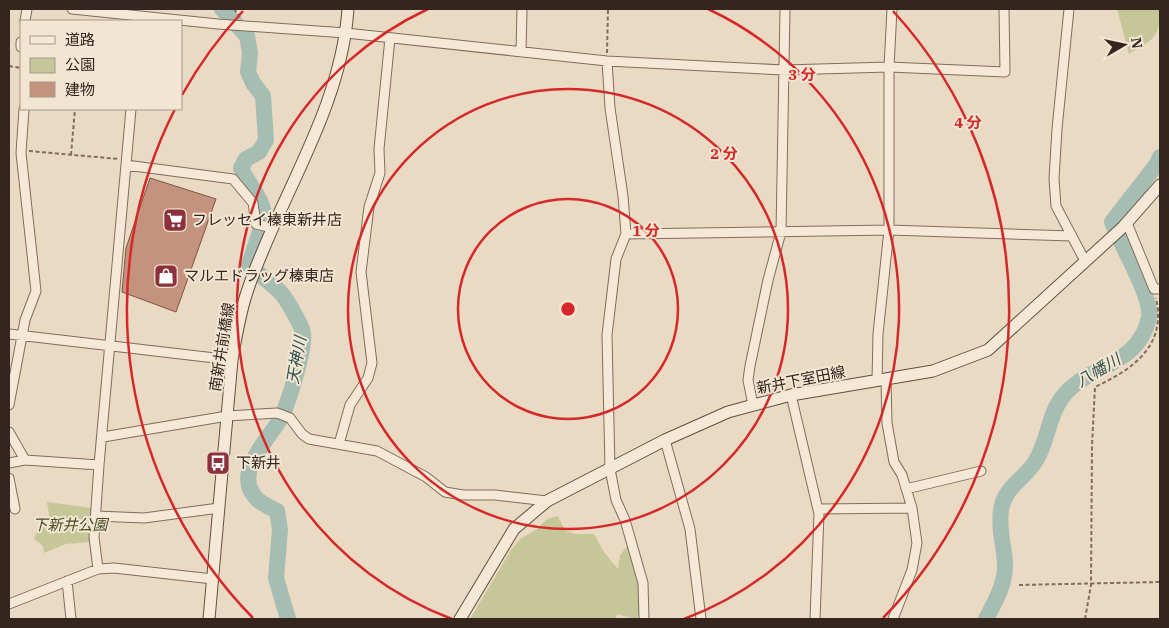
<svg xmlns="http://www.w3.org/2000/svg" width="1169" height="628" viewBox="0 0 1169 628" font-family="'IBM Plex Serif','Noto Sans JP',serif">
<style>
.green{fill:#c6c799}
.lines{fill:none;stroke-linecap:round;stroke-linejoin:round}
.river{stroke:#a5bdb3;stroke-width:16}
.building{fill:#c4937d;stroke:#7f5544}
.minor-casing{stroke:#826c5c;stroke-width:11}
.secondary-casing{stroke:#644e3f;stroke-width:13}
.path{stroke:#826c5c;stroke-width:2;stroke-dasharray:4 2.5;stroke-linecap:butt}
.minor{stroke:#f5e8d6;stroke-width:9}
.secondary{stroke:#f5e8d6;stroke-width:11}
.ring{fill:none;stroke:#d62828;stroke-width:2.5}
.labels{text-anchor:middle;stroke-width:4;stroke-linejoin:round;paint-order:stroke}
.poi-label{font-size:15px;fill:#34261f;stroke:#f2e5d2;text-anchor:start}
.street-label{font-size:15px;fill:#34261f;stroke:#f2e5d2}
.park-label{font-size:15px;font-style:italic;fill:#494e27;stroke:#f2e5d2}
.water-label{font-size:16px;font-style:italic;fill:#2f524c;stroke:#f2e5d2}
.centre{fill:#d62828;stroke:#f2e5d2;stroke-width:2.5}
.ring-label{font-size:15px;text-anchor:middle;font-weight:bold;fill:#d62828;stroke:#f2e5d2;stroke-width:4;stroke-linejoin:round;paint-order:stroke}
</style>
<rect width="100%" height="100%" fill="#eadac4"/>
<path class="green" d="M1117,9H1160C1160,39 1153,39 1129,54Z
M47,502L92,508L90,542L66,544L44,553L43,546L34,539L37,532L50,521Z
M558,516L565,531L576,534H594L604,552L618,569L620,555L628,545L639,575L641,614L635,619L617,614L616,619H470L511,550L520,539L536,530L547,519Z"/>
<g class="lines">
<path class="river" d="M222,9L247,36L250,53L248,72L253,83L263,96L266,140L259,152L246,159L241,168C249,186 265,200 264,219L249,265C259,275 272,283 281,293C286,298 302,326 303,333C306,347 287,409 279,421C267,441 232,474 257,499C262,504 271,508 277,511L280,530L276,578L288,619
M986,619C995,602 1006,583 1005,563C1004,545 998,528 1001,510C1004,488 1024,479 1035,462C1048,442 1048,417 1061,399C1085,364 1139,368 1149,317C1152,296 1120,244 1112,222L1157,164L1160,157"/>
</g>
<path class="building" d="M150,178L216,199L176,312L122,292L126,248Z"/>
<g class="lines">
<g class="minor-casing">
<path id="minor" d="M72,9L218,24L346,33L607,61L784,70L889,67L1005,72L1004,9
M1069,9L1057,129L1054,179L1056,206L1085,261
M25,21L27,9
M21,42V47
M521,52L522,9
M607,61L610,108L623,196L626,234L616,259L607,335L610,469L616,500L625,520L643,583L644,619
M126,165L233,179L253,203L256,224L273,228
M1127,223L1154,289H1160
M626,234L889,230L1072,236
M9,334L232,360
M886,379L887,423L894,462L902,475L912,508L917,543L912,570L893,619
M877,381L878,334L889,230V67L892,9
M791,395L819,514L815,619
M9,405L25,320L36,291L21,153L24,109
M753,405L748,380L750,366L768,280L781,232L785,9
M9,432L25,460L99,465
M103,437L227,416L277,413L290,418L302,434L309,439L377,451L426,477L445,492L463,495H495L547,501
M665,440L690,529L701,619
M339,444L350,405L368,378L372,363L361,272L369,207L380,173L379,149L390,38
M9,463L25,460
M9,478L15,509
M906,489L981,471
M818,509L912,508
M96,516L144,518L219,508
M98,569L94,537L99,465L131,109
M67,581L71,619
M9,604L98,569L114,568L213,579"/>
</g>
<g class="secondary-casing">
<path id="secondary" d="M209,619L232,360C236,336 240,312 248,289C280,195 341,110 348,9
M460,619L514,529L547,501L665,440L728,412L791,395L933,371L988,350L1123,227L1160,185"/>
</g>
<path class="path" d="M234,9L240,17
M607,53L608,9
M9,66L21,68
M29,151L119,159
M71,155L75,109
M1019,585L1160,582
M1085,619L1091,585L1092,445L1095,387C1133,369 1167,346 1156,298"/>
<use href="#minor" class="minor"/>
<use href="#secondary" class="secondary"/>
</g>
<g class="ring">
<circle cx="568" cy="309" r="110"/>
<circle cx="568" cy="309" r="220"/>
<path d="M452 619A331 331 0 0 1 428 9M708 9A331 331 0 0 1 684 619"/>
<path d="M253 618A441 441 0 0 1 175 109M182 95A441 441 0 0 1 243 11M893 11A441 441 0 0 1 883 618"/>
</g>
<defs>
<g id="supermarket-square" transform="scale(1.25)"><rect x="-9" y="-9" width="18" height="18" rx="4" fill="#8c313c" stroke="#f2e5d2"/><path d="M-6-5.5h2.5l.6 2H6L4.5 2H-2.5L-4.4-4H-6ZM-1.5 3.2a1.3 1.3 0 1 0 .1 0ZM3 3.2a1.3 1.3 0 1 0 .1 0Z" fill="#fff"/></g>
<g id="shop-square" transform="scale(1.25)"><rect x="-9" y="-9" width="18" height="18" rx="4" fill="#8c313c" stroke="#f2e5d2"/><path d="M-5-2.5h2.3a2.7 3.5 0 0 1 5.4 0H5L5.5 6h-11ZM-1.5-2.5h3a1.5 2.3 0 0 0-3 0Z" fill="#fff"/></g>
<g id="bus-square" transform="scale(1.25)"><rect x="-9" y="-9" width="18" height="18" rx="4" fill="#8c313c" stroke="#f2e5d2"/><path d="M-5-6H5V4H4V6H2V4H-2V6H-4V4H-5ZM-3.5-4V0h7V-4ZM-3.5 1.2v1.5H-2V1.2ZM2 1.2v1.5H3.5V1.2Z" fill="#fff"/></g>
</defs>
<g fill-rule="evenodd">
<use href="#supermarket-square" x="175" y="220"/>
<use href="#shop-square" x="166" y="276"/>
<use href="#bus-square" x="218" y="463"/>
</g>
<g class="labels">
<g class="poi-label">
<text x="192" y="225">フレッセイ榛東新井店</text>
<text x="184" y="281">マルエドラッグ榛東店</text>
<text x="236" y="468">下新井</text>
</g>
<g class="street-label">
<text transform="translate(222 347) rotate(-81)" y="5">南新井前橋線</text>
<text transform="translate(801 380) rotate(-11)" y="5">新井下室田線</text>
</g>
<g class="park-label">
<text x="70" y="530">下新井公園</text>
</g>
<g class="water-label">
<text transform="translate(296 360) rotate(-80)" y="6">天神川</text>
<text transform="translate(1098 370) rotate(-31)" y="6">八幡川</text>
</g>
</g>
<circle cx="568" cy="309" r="8" class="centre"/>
<g class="ring-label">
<text x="802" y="80">3 分</text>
<text x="968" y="128">4 分</text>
<text x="724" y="159">2 分</text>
<text x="646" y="236">1 分</text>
</g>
<rect width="1169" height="628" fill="none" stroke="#34261f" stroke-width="20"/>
<rect x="20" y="20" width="162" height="90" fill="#f2e5d2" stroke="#a6998a"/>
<rect x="30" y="36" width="25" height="8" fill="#f5e8d6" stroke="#a6998a"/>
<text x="65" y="45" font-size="15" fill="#34261f">道路</text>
<rect x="30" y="58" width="25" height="15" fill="#c6c799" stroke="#a6998a"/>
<text x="65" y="70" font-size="15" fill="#34261f">公園</text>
<rect x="30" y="82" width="25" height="15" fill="#c4937d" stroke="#a6998a"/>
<text x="65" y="95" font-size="15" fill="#34261f">建物</text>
<g transform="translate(1124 45) rotate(81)" stroke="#f2e5d2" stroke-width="4" paint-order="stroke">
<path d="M0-4L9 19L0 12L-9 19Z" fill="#34261f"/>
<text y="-8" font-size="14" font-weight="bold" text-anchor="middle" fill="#34261f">N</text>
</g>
</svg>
